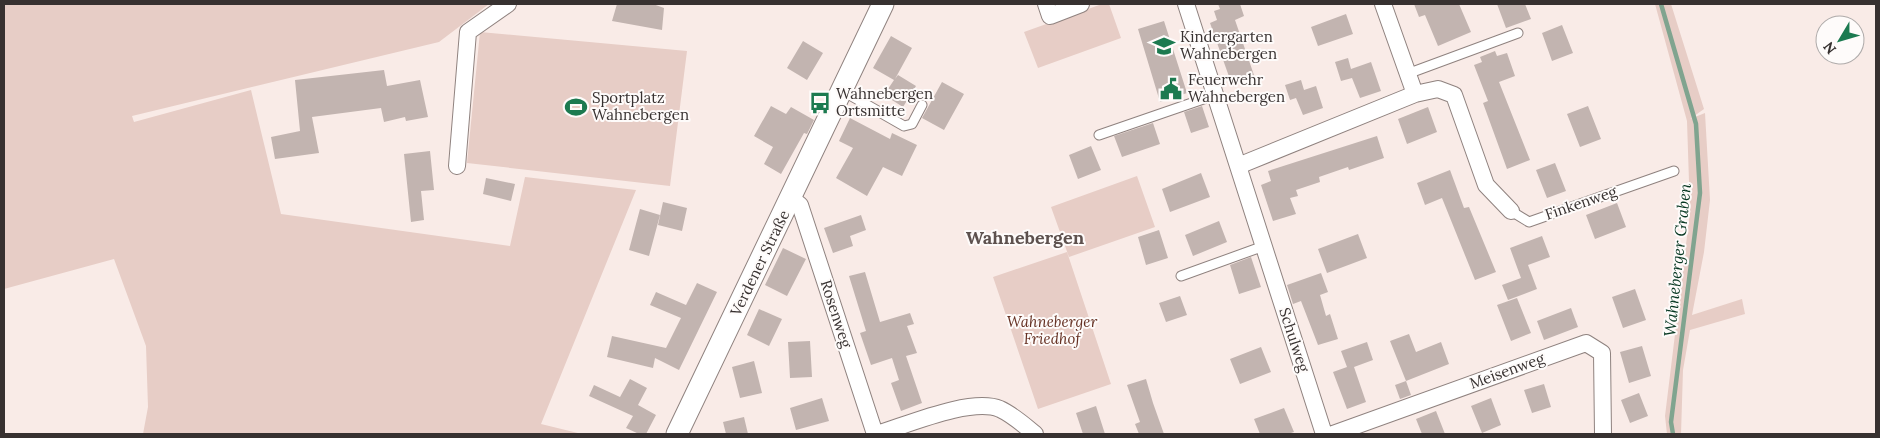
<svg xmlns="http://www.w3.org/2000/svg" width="1880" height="438" viewBox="0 0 1880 438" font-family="Lora,serif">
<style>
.green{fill:#e7cdc6}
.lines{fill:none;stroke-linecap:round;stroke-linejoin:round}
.stream{stroke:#80a48f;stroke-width:4.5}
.building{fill:#c2b4b0}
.service-casing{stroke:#8f827f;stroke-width:11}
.minor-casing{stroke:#8f827f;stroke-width:18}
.tertiary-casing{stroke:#8f827f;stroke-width:23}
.service{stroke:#fff;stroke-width:9}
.minor{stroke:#fff;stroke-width:16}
.tertiary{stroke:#fff;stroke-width:21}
.labels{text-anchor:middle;stroke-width:4;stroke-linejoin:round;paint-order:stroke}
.poi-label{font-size:15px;fill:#373130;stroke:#fefbfa;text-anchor:start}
.street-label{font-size:15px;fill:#373130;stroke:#fefbfa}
.park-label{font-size:15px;font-style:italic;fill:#653022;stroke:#fefbfa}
.water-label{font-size:16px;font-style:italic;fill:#073822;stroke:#fefbfa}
.quarter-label{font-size:18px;font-weight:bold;fill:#5d514e;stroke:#fefbfa}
</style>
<rect width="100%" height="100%" fill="#f9ebe7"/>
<path class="green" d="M4,4H489L439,42L132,116L134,122L251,90L281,214L510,246L525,177L636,190L541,424L582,434H143L148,407L146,346L114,259L4,289Z
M1102,4H1109L1121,38L1038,68L1024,32Z
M1655,4H1671L1704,109L1690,119L1705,113L1710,200L1704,252L1692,315L1742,299L1745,314L1690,330L1683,370L1681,434H1667L1665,416L1690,212L1687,121Z
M480,32L687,51L670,186L467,163Z
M1137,176L1155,227L1069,257L1051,207Z
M1067,252L1111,384L1038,409L993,277Z"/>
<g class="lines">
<path class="stream" d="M1661,4L1696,124L1700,193L1671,422L1673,434"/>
</g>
<path class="building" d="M617,4H653L664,8L662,30L612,21Z
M1218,4H1240L1244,16L1235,20L1255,78L1232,85L1210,23L1217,20L1214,11L1220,9Z
M1414,4H1459L1471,32L1438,46L1425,15L1419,17Z
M1497,4H1525L1531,19L1506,28Z
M1346,14L1353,34L1318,46L1311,27Z
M1164,21L1187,93L1160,102L1138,29Z
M1562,25L1573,53L1552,61L1542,33Z
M891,36L912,48L895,79L898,75L916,86L903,107L884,95L894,80L873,68Z
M803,41L823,53L807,80L787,68Z
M1495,51L1497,56L1507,53L1515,76L1499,82L1530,160L1507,169L1483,103L1488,101L1474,65L1482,62L1480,57Z
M1348,58L1351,69L1371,62L1381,91L1360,98L1352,78L1341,81L1335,62Z
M384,70L387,86L420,80L428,117L406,121L405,117L384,122L381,108L312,117L319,153L275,159L271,137L300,131L295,80Z
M1301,80L1304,90L1316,86L1323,108L1303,115L1296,98L1290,100L1285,85Z
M942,82L964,94L944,130L922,118Z
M771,106L786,114L791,107L814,120L807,134L804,133L781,174L764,164L773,147L754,136Z
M1202,106L1209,127L1191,133L1184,112Z
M1588,106L1601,139L1580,147L1567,114Z
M1428,107L1437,132L1407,144L1398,119Z
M850,118L890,139L892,133L917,145L902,176L883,167L867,196L836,178L853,148L839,141Z
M1153,123L1160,144L1122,157L1114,136Z
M1377,136L1384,158L1349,170L1348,167L1319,177L1320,182L1296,190L1298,196L1290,198L1296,214L1273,221L1261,185L1271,181L1268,171Z
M1091,146L1101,170L1078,179L1069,155Z
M430,151L434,190L421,191L424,220L411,222L404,154Z
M1555,163L1566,191L1547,198L1536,170Z
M1450,170L1464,208L1469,207L1496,272L1475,280L1442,198L1425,205L1417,183Z
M1201,173L1210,197L1170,212L1162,189Z
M486,178L515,184L511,201L483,194Z
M663,202L687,208L682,231L658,225Z
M1617,203L1626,227L1595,239L1586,215Z
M640,209L660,215L649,256L629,250Z
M861,215L866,230L850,236L853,246L833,253L824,228Z
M1219,221L1227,242L1193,256L1185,235Z
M1159,230L1168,258L1146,265L1138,237Z
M1358,234L1367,258L1327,273L1318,249Z
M1542,236L1550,257L1528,265L1537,289L1508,300L1502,285L1521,278L1510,248Z
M783,248L806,259L787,296L765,285Z
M1251,257L1261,287L1239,294L1230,265Z
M865,272L880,322L910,313L914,324L907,326L917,353L906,356L922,403L901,411L891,383L899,380L892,358L871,365L860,333L866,331L849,276Z
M1321,273L1328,292L1320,295L1326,316L1330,314L1338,339L1318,345L1301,301L1293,304L1287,285Z
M697,283L717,292L679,370L655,358L653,368L607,357L612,336L666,348L681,318L650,305L656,292L686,305Z
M1635,289L1646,320L1623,328L1612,297Z
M1180,296L1187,315L1166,322L1159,303Z
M1517,298L1531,333L1511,341L1497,305Z
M1571,308L1578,327L1544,340L1537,321Z
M759,309L782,319L769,346L747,335Z
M1409,334L1416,352L1441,342L1449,364L1406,381L1411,395L1400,399L1395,385L1406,381L1390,341Z
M810,341L812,377L790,378L788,342Z
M1367,342L1373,360L1354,367L1366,402L1347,409L1333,372L1347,367L1341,351Z
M1642,346L1651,376L1629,383L1620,352Z
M1261,347L1271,372L1240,384L1230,359Z
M754,361L762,393L740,398L732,367Z
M630,379L647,388L638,405L656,415L646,434H639L626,428L633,416L589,396L594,385L620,397Z
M1146,379L1153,403L1164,434H1139L1135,424L1140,422L1127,385Z
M1544,384L1551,407L1532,413L1524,390Z
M1639,393L1648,416L1630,423L1621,400Z
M822,398L829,421L796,430L790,408Z
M1491,398L1501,425L1482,433L1471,406Z
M1096,406L1105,434H1083L1076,413Z
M1284,408L1294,432L1288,434H1260L1254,419Z
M1436,411L1445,434H1422L1416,419Z
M744,417L748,434H726L723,422Z"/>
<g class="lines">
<g class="service-casing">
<path id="service" d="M1407,74L1518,33
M841,90L904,126L912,124L922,105
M1099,135L1215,95
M1511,211L1529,222L1674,171
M1181,276L1264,246"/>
</g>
<g class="minor-casing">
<path id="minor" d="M1046,4L1050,16L1081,4
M1186,4L1324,434
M1383,4L1415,94
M457,166L468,32L508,4
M1238,166L1415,94L1438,89L1454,95L1486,185L1511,211
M791,198L800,205L875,434
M877,434C907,425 971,397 1000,409C1013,415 1024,425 1035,434
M1333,434L1586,343L1602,353L1603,434"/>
</g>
<g class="tertiary-casing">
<path id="tertiary" d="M677,434L883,4"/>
</g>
<use href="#service" class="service"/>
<use href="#minor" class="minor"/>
<use href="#tertiary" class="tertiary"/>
</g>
<defs>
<g id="school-bare" transform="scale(1.725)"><path d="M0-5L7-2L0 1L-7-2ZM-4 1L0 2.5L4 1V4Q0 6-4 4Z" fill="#1c7a50" stroke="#fefbfa" stroke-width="2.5" paint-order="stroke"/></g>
<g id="civic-bare" transform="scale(1.725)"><path d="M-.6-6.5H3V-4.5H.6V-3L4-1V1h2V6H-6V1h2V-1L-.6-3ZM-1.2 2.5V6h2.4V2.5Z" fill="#1c7a50" stroke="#fefbfa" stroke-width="2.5" paint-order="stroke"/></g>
<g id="bus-bare" transform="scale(1.725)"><path d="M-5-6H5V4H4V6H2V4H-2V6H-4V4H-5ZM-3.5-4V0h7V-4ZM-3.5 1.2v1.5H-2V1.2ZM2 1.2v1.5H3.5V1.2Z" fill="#1c7a50" stroke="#fefbfa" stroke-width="2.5" paint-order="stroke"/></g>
<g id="stadium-bare" transform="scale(1.725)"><path d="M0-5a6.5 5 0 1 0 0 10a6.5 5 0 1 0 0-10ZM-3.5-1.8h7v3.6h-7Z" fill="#1c7a50" stroke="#fefbfa" stroke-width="2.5" paint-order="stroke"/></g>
</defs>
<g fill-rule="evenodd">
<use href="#school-bare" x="1164" y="46"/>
<use href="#civic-bare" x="1171" y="89"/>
<use href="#bus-bare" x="820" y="103"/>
<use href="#stadium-bare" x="576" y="107"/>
</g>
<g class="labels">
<g class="poi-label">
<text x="1180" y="42">Kindergarten<tspan x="1180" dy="17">Wahnebergen</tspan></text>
<text x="1188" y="85">Feuerwehr<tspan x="1188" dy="17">Wahnebergen</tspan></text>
<text x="836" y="99">Wahnebergen<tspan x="836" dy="17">Ortsmitte</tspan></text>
<text x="592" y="103">Sportplatz<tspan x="592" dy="17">Wahnebergen</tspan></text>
</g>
<g class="street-label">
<text transform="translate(1581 203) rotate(-19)" y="5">Finkenweg</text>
<text transform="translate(760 263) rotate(-64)" y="5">Verdener Straße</text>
<text transform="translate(836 314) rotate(72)" y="5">Rosenweg</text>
<text transform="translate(1294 340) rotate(72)" y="5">Schulweg</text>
<text transform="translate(1507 371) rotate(-20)" y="5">Meisenweg</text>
</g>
<g class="park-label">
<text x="1052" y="327">Wahneberger<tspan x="1052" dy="17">Friedhof</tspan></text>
</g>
<g class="water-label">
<text transform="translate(1677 260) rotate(-84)" y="6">Wahneberger Graben</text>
</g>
<g class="quarter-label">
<text x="1025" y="244">Wahnebergen</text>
</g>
</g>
<rect width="1880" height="438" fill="none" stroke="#373130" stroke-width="10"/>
<g transform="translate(1840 40) rotate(232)"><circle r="24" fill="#fefbfa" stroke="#aeaaa9"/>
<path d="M0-4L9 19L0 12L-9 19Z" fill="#1c7a50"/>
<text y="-8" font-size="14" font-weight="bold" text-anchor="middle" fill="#373130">N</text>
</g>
</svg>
